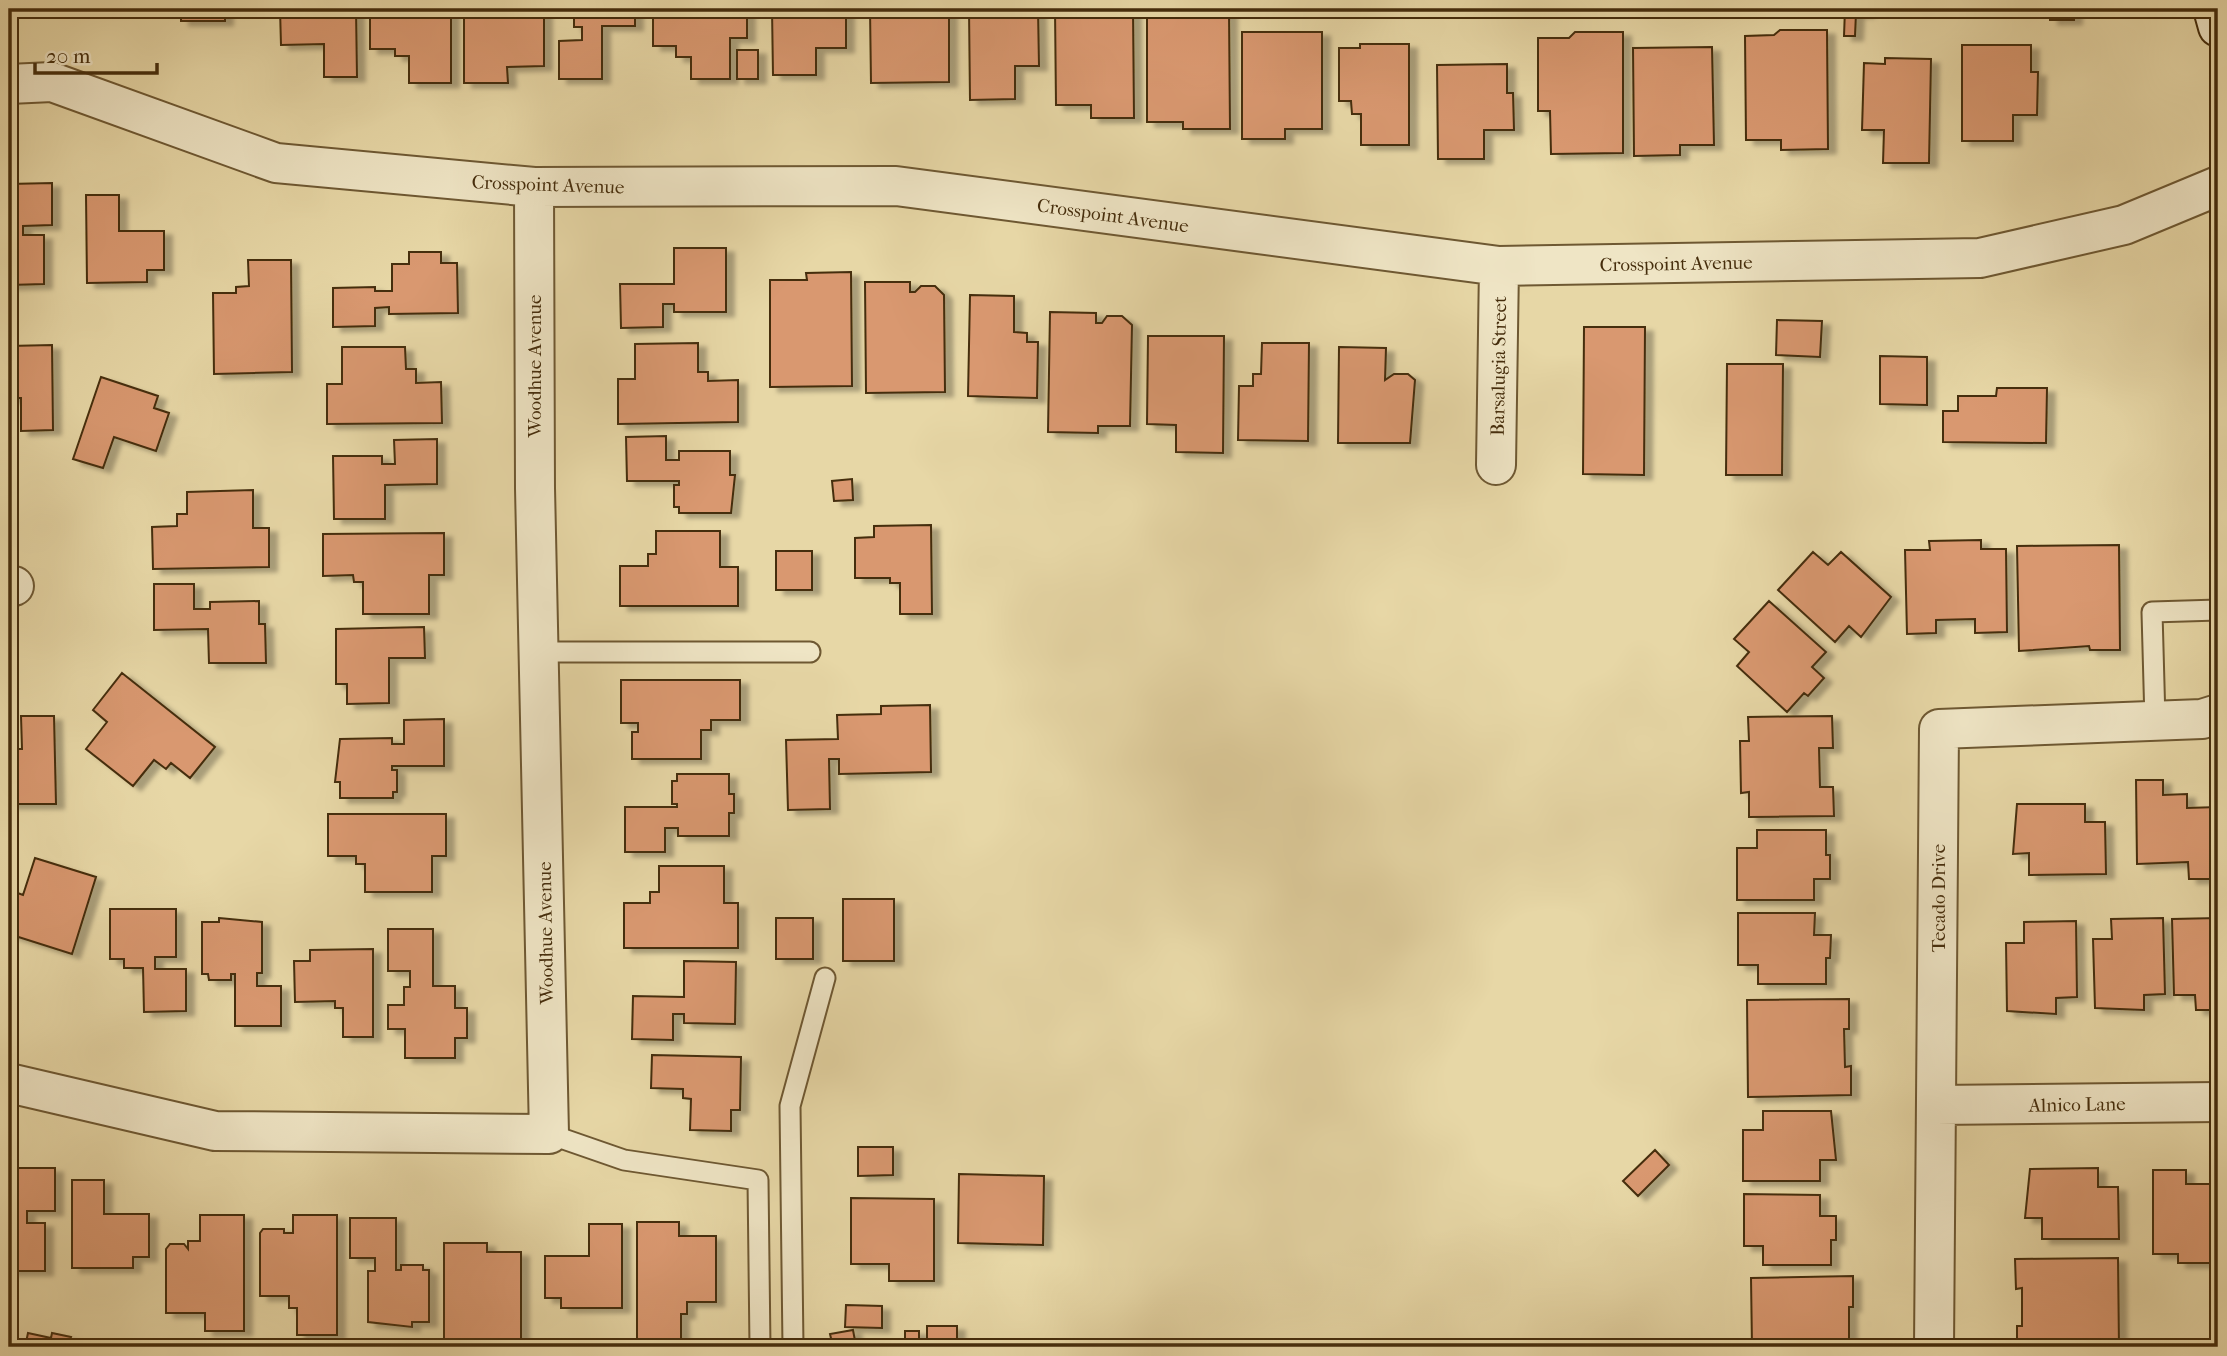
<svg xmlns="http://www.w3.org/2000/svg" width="2227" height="1356" viewBox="0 0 2227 1356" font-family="'IM FELL French Canon',serif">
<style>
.building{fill:#d99870;stroke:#452d0c;stroke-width:2;filter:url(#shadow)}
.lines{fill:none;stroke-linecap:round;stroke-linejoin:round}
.service-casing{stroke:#6e5832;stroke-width:23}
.minor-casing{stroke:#6e5832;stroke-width:42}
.secondary-casing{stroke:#452d0c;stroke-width:42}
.service{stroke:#efe5c5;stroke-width:19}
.minor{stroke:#efe5c5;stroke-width:38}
.secondary{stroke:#efe5c5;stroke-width:38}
.labels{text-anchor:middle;stroke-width:7;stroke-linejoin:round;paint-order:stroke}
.street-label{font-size:19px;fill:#452d0c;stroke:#efe5c5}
</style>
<defs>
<filter id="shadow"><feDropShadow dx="8" dy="4.5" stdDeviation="2" flood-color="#0004"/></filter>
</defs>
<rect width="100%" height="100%" fill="#e7d7a6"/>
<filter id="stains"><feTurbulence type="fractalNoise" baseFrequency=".00286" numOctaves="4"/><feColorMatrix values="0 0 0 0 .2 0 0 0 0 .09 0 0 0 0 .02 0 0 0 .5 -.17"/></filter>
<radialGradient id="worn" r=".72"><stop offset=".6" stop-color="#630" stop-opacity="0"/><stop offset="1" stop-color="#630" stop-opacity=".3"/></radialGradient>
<path class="building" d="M181,9H225V21H181Z
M280,9H356L357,77H324V44L281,45Z
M370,9H451V83H409V56H395V49H370Z
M464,9H544V66L507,67L508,83H464Z
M574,9H635V26H602V79H559V41L582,40V27H574Z
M653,9H747V38H730V79H691V57H676V46H653Z
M772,9H846V48H816V75H773Z
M870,9H949V82L871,83Z
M969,9H1038L1039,66H1015V99L970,100Z
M1055,9H1133L1134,118H1091V105H1056Z
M1845,9H1866V13H1856L1855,36H1844Z
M2050,9H2074V20H2050Z
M1181,10H1229L1230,129H1183V122H1147V17L1177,16Z
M1780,30H1827L1828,149L1781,150V140H1746L1745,36L1774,35Z
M1242,32H1322V129H1285V139H1242Z
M1575,32H1623V153L1551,154L1550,111H1538V38H1569Z
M1360,44H1409V145H1361V114H1352L1351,101H1339V48H1360Z
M1962,45H2031V72H2038L2037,115H2013V141H1962Z
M1712,47L1714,145H1680V155L1634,156L1633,48Z
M737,50H758V79H737Z
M1885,58L1931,59L1929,163H1883L1884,130H1862L1864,63L1885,64Z
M1507,64V93H1513L1514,130H1484V159H1438L1437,65Z
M52,183V225L23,226V235H44V284L9,285V184Z
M86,195H119V231H164V270H147V282L87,283Z
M674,248H726V312H674V304H663V327L621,328L620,284H674Z
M409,252H441V263H457L458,313L389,314V307L375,308V326L333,327V288L375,287V291H392V264H409Z
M248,260H291L292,372L214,374L213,293H236V287L249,286Z
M851,272L852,386L770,387V280H807L806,273Z
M865,282H910V292H915L921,286H935L944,295L945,392L866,393Z
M970,295L1014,296V332L1027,333V342H1038L1037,398L968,396Z
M1050,312L1096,313V323H1102L1107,316H1122L1132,325L1130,426H1098V433L1048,432Z
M1777,320L1822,321L1820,357L1776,355Z
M1584,327H1645L1644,475L1583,474Z
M1148,336H1224L1223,453L1176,452V425L1147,424Z
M698,343V372H708V381L738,380V422L618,424V379H635V344Z
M1262,343H1309L1308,441L1238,440L1239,386H1253V374H1261Z
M52,345L53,430L21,431V398H9V346Z
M342,347H405L406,369H416V383L441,382L442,423L327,424V384H342Z
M1339,347L1386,348L1385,380L1394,374H1408L1415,380L1410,443H1338Z
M1880,356L1927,357V405L1880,404Z
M1727,364H1783L1782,475H1726Z
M101,377L158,396L154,408L169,413L156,451L114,437L103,468L73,459Z
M1997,388H2047L2046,443L1943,442V411H1958V396H1996Z
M666,436V460H679V451H730V475H735L731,513H679V507H674V485H679V481H627L626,437Z
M437,439V484L385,485V519H334L333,456H382V464H395L394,440Z
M852,479L853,500L834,501L832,481Z
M253,490V528H269V567L153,569L152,527L177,526V514H187V492Z
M931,525L932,614H900V583H890V578H855V538L874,537V526Z
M656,531H720V567H738V606H620V566H648V554H656Z
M444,533V575H429V614H363V582H354L353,575L323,576V534Z
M1981,540V549H2006L2007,632L1975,633V619L1936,620V633L1907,634L1905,550H1930L1929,541Z
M2119,545L2120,650H2090L2089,646L2019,651L2017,546Z
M776,551H812V590H776Z
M1813,552L1828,565L1841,552L1891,597L1861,637L1849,626L1835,642L1778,590Z
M154,584H194V609H210V602L259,601V624H265L266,663H209L208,629L154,630Z
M1769,601L1826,652L1812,667L1824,678L1808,696L1804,693L1787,712L1737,666L1749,652L1734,639Z
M424,627L425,658H389V703L347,704V684H336V629Z
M122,673L215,747L190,778L171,763L166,769L154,760L133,786L86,749L107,722L93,710Z
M621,680H740V720H711V730H701V759H632V732H638V723H621Z
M930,705L931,772L839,774V759H829L830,809L788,810L786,740L838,739L837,715L881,714V706Z
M21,716H54L56,804H9V749H22Z
M1832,716L1833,748H1819L1820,787H1833L1834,816L1749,817V792L1741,793L1740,741H1749L1748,717Z
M444,719V766H392V770H397V792H393V798H340V782H335L340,739L392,738V744H404V720Z
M677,774H729V794H734V813H729V836H678V828H665V852H625V807H677V804H672V781H677Z
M2136,780H2163V795L2187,794V808L2218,807V879H2189L2188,862L2137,864Z
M2017,804H2085V822H2105L2106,874L2029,875V853L2013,854Z
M328,814H446V856H432V892H365V864H356V856H328Z
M1757,830H1826V855H1830V879H1814V900H1737V848H1757Z
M35,858L96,877L72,954L9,934V890L23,895Z
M659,866H724V903H738V948H624V903H650V892H659Z
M843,899H894V961H843Z
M110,909H176V957H155V969H186V1011L144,1012L143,968H124V959H110Z
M1738,913H1815L1814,935H1831L1830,958H1826V984H1758V965H1738Z
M219,918L262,922V973H257V986H281V1026H235V974H231V980H209L208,974H202V922H219Z
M776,918H813V959H776Z
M2163,918L2165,994L2144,995V1010L2095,1008L2093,939H2112L2111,919Z
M2218,918V1010H2196L2195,995H2174L2172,919Z
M2076,921L2077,997L2056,998V1014L2007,1011L2006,943H2024V922Z
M388,929H433V986H455V1008H467V1038H455V1058H405V1029H388V1005H404V987H410V971H388Z
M373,949V1037H343V1008H335V1001L295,1002L294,961H310V950Z
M684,961L736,962L735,1024L684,1023V1014H673V1040L632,1039L633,996L684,997Z
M1849,999V1029H1844L1845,1067L1851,1066V1095L1748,1097L1747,1000Z
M652,1055L741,1057L740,1110H731V1131L690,1130L691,1099L683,1098V1089L651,1088Z
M1763,1111H1831L1836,1160H1820V1181H1743V1130H1763Z
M858,1147H893V1175L858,1176Z
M1655,1150L1669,1165L1638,1196L1623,1181Z
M13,1168H55V1211H27V1223H45V1271H9Z
M2098,1168V1187H2118L2119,1239H2042V1218H2025L2030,1169Z
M2153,1170H2186V1184H2218V1263H2178V1254H2153Z
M959,1174L1044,1176L1043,1245L958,1243Z
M72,1180H104V1214H149V1257H133V1268H72Z
M1744,1194L1820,1195V1216H1836V1240H1831V1265H1763V1246H1744Z
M851,1198L934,1199V1281H889V1264H851Z
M200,1215H244V1331H205V1313H166V1249L170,1244H184L188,1249V1241H200Z
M293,1215H337V1335H297V1308H289V1296H260V1233L263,1229H284V1233H293Z
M350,1218H396V1270H401V1265H423V1270H429V1322H412V1327L368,1322V1271H375V1258H350Z
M637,1222H679V1236H716V1302H687V1314H681V1341H637Z
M589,1224H622V1308H561V1298H545V1256H589Z
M444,1243H487V1252H521V1340H444Z
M2118,1258L2119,1347H2017V1326H2022V1288L2016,1289L2015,1259Z
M1853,1276V1307H1849V1344H1855V1347H1752L1751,1278Z
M846,1305L882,1306V1328L845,1327Z
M927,1326H957V1347H927Z
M853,1330L856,1346L833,1347L830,1334Z
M905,1331H919V1347H905Z
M28,1333L51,1338L52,1333L71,1337L69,1342L88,1347H25Z"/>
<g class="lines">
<g class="service-casing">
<path id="service" d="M538,652H810
M2155,721L2152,612L2218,610
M549,1134L624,1160L758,1180L760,1347
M793,1347L790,1106L825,978"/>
</g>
<g class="minor-casing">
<path id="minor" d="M9,84L52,82L276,163L534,187L896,186L1499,266L1980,258L2124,225L2218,186
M1496,465L1499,266
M9,586H14
M9,1083L215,1131L549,1134L535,488L534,187
M1936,1105L2218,1102
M1934,1347L1939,729L2202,719L2218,714"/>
</g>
<g class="secondary-casing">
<path id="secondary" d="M2213,9L2218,27"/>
</g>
<use href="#service" class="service"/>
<use href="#minor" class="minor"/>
<use href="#secondary" class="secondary"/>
</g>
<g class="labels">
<g class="street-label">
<text transform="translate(548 184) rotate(2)" y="7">Crosspoint Avenue</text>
<text transform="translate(1113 215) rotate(8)" y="7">Crosspoint Avenue</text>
<text transform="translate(1676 263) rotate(-1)" y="7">Crosspoint Avenue</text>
<text transform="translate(534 366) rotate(-90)" y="7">Woodhue Avenue</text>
<text transform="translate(1498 366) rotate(-89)" y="7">Barsalugia Street</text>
<text transform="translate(1938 898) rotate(-90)" y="7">Tecado Drive</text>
<text transform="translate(545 933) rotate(-91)" y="7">Woodhue Avenue</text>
<text transform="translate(2077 1104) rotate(-1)" y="7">Alnico Lane</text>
</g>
</g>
<rect width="2227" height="1356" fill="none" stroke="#e7d7a6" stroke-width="35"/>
<rect x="10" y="10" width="2206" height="1335" fill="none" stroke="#452d0c" stroke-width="3.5"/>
<rect x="18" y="18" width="2192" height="1321" fill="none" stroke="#452d0c" stroke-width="2"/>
<path d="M35 63v10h122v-10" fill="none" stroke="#452d0c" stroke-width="3.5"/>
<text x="46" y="63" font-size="21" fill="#452d0c" stroke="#efe5c5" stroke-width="5" paint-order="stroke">20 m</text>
<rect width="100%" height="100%" filter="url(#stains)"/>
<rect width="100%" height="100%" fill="url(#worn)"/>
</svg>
